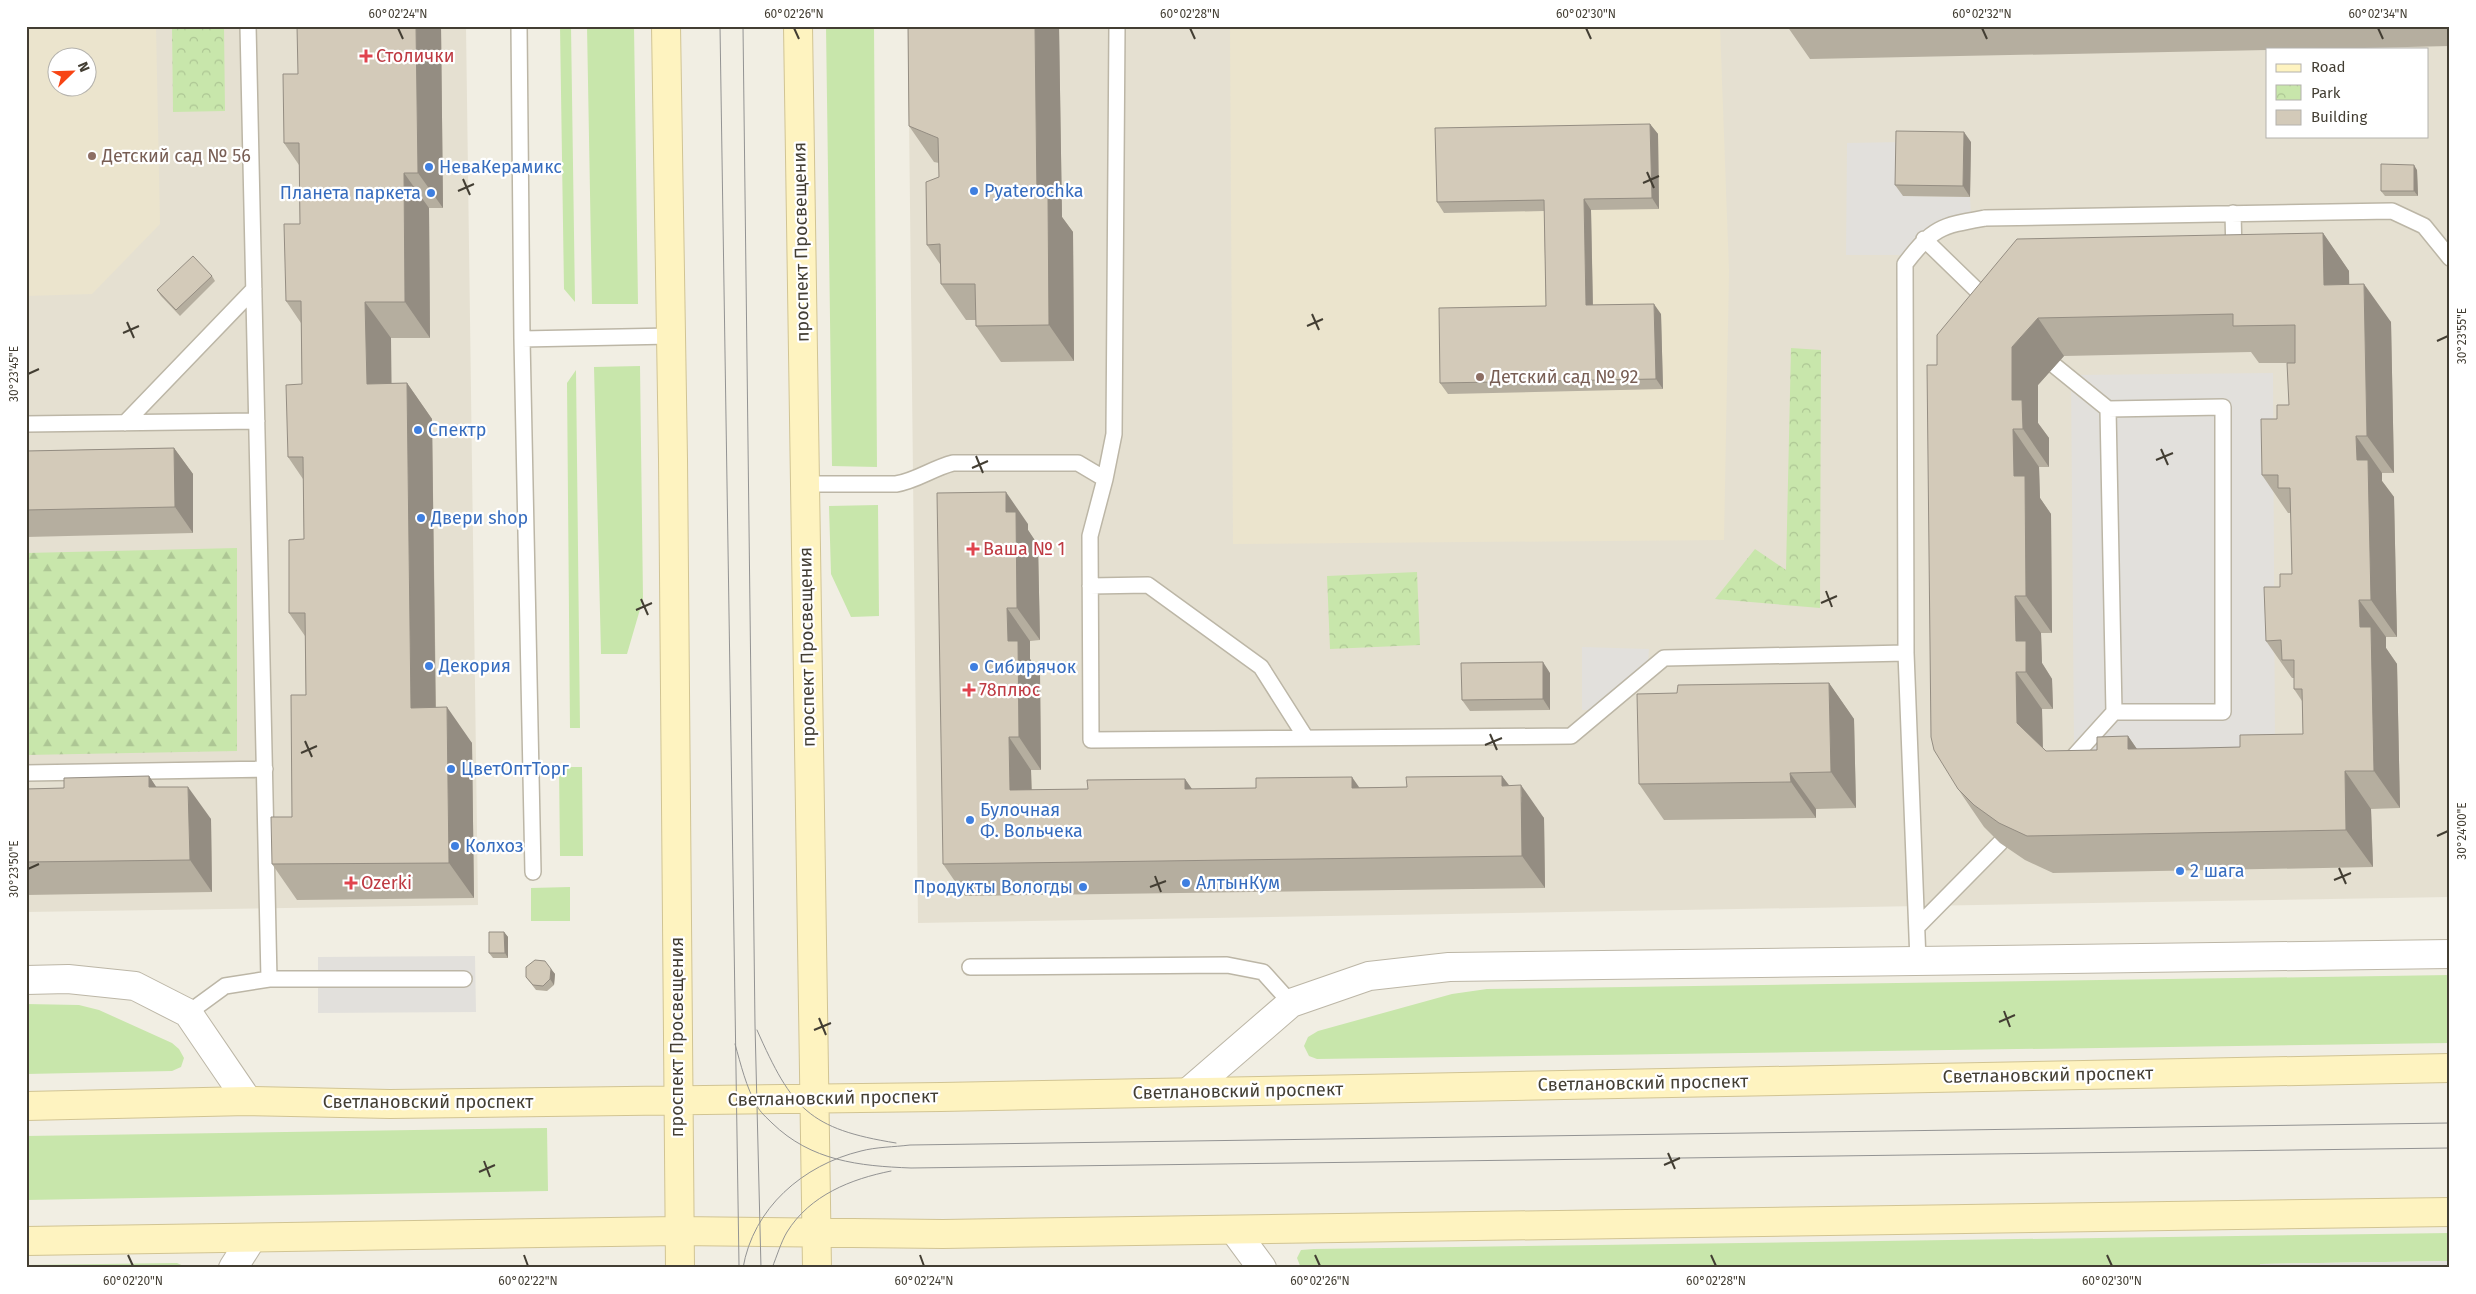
<svg xmlns="http://www.w3.org/2000/svg" width="2476" height="1294" viewBox="0 0 2476 1294" font-family="'Fira Sans',sans-serif">
<style>
.residential{fill:#e5e0d1;fill-rule:evenodd}
.education{fill:#ebe4cd;fill-rule:evenodd}
.green{fill:#c8e6ab}
.forest{fill:url(#forest-firs)}
.park{fill:url(#park-crowns)}
.parking{fill:#e2e0dc}
.lines{fill:none;stroke-linecap:round;stroke-linejoin:round}
.service-casing{stroke:#bcb6a6;stroke-width:18}
.minor-casing{stroke:#bcb6a6;stroke-width:30}
.secondary-casing{stroke:#d1c493;stroke-width:30}
.service{stroke:#fff;stroke-width:15}
.minor{stroke:#fff;stroke-width:28}
.secondary{stroke:#fef3c0;stroke-width:28}
.tram{stroke:#939393;stroke-width:1}
.wall{fill:#b5ae9f;fill-rule:evenodd}
.shaded-wall{fill:#948d82}
.building{fill:#d3cab9;stroke:#948d82;fill-rule:evenodd}
.ticks{fill:none;stroke:#433e33;stroke-width:2}
.health-dot{fill:#e0444e;stroke:#fff;stroke-width:2}
.education-dot{fill:#8d6e63;stroke:#fff;stroke-width:2}
.shop-dot{fill:#3f7fe0;stroke:#fff;stroke-width:2}
.labels{text-anchor:middle;stroke-width:4.5;stroke-linejoin:round;paint-order:stroke}
.health-label{font-size:18px;fill:#be3a42;stroke:#fff;text-anchor:start}
.education-label{font-size:18px;fill:#785e54;stroke:#fff;text-anchor:start}
.shop-label{font-size:18px;fill:#366cbe;stroke:#fff;text-anchor:start}
.street-label{font-size:18px;fill:#433e33;stroke:#fff}
.neatline{fill:none;stroke:#433e33;stroke-width:2}
.ticks-label{font-size:12px;text-anchor:middle;fill:#433e33}
</style>
<defs>
<pattern id="forest-firs" width="22" height="20" patternUnits="userSpaceOnUse" patternTransform="scale(1.25)"><rect width="22" height="20" fill="#c8e6ab"/><path d="M5 1l3.5 6h-7zM16 11l3.5 6h-7z" fill="#adc694"/></pattern>
<pattern id="park-crowns" width="20" height="18" patternUnits="userSpaceOnUse" patternTransform="scale(1.25)"><rect width="20" height="18" fill="#c8e6ab"/><path d="M2 6a3 3 0 1 1 6 0M12 15a3 3 0 1 1 6 0" fill="none" stroke="#adc694"/></pattern>
</defs>
<rect width="100%" height="100%" fill="#f1eee3"/>
<path class="residential" d="M26,26H466L478,905L26,912ZM58,58H88V88H58Z
M908,26H2450V897L918,923ZM2267,49H2427V136H2267Z"/>
<path class="education" d="M26,26H156L160,224L92,294L26,296ZM58,58H88V88H58Z
M1230,26H1720L1729,271L1724,540L1233,544Z"/>
<path class="green" d="M560,26H571L575,302L564,289Z
M587,26H634L638,304H592Z
M826,26H874L877,467L832,466Z
M640,366L643,599L627,654H601L594,367Z
M576,370L580,728H570L567,383Z
M878,505L879,616L851,617L831,574L829,506Z
M559,767H582L583,856H560Z
M570,887V921H531V888Z
M2450,975V1043L1317,1059L1309,1056L1304,1046L1308,1037L1318,1031L1452,994L1487,989Z
M26,1004L79,1005L99,1010L172,1043L179,1049L184,1058L181,1067L172,1071L26,1074Z
M547,1128L548,1191L26,1200V1136Z
M2450,1233V1261L2261,1264L2260,1268H1301L1297,1258L1301,1250L1314,1249Z
M177,1263L188,1268H26V1265Z"/>
<path class="forest" d="M237,548V751L26,755V553Z"/>
<path class="park" d="M172,26H224L225,111L173,112Z
M1791,348L1821,350L1820,608L1715,599L1755,549L1786,570Z
M1417,572L1420,645L1330,649L1327,576Z"/>
<path class="parking" d="M1903,142V196L1970,197L1971,214L1943,220L1919,234L1905,255H1846L1847,143Z
M2273,373L2275,750L2074,751L2071,375Z
M1582,647L1649,649L1648,665L1593,710H1582Z
M475,956L476,1012L318,1013V957Z
M2450,1261V1268H2260V1264Z"/>
<g class="lines">
<g class="service-casing">
<path id="service" d="M519,26L522,339L533,872
M1117,26L1114,434L1105,479L1090,536L1091,740L1571,736L1664,658L1906,653
M2233,213L2234,254
M1924,239L1990,303
M522,339L671,336
M2055,366L2108,409
M125,423L254,289
M26,424L257,421
M804,484H896C916,481 933,468 953,463H1078L1105,479
M1090,586L1148,585L1261,667L1306,738
M2067,764L2114,712L2108,409L2223,407V712H2114
M26,773L265,769
M1917,927L2000,843
M1918,961L1906,653L1905,264C1933,227 1941,226 1985,218L2392,211L2424,226L2450,258
M970,967L1227,965L1263,972L1291,1003
M269,979H464
M188,1013L225,986L269,979L248,26"/>
</g>
<g class="minor-casing">
<path id="minor" d="M26,980L68,979L135,986L188,1013L248,1101
M1188,1092L1291,1003L1369,976L1449,967L2450,954
M1234,1230L1262,1268
M233,1268L252,1238"/>
</g>
<g class="secondary-casing">
<path id="secondary" d="M666,26L673,459L680,1268
M798,26L817,1268
M26,1106L248,1101L390,1104L941,1097L2450,1068
M26,1241L678,1231L943,1234L1068,1232L2450,1212"/>
</g>
<use href="#service" class="service"/>
<use href="#minor" class="minor"/>
<use href="#secondary" class="secondary"/>
<path class="tram" d="M720,26L739,1265
M743,26L755,1025L761,1268
M757,1030C792,1109 809,1129 896,1143
M735,1044C741,1065 746,1087 757,1106C760,1112 767,1118 772,1123C811,1161 859,1166 911,1168L2450,1148
M743,1268C753,1208 803,1165 861,1151C876,1147 894,1147 910,1145L2450,1123
M772,1268C777,1256 781,1242 787,1232C810,1195 851,1179 891,1171"/>
</g>
<path class="wall" d="M441,26L443,208H429L430,338H391V383H407L432,419L436,708L472,743L474,898L297,900L272,864L292,817L306,695L305,636L289,613L304,539L303,479L288,457L302,384L301,323L286,301L300,224L299,165L284,143L298,74Z
M908,26H1059L1062,217L1073,232L1074,361L1001,362L976,326V320H966L941,284L940,264L927,245L939,177V163L934,162L909,126Z
M1787,26H2450V46L2321,49H2267V50L1810,59Z
M1650,124L1658,134L1659,209L1591,210L1593,305L1661,314L1663,389L1448,394L1440,383L1546,306L1544,211L1444,213L1437,202Z
M1971,142L1970,197L1903,196L1895,185Z
M2417,170L2418,196H2385L2381,191Z
M2323,233L2349,271V285L2391,322L2394,473H2382V481L2394,497L2397,637H2386V648L2397,664L2400,808L2371,809L2373,867L2053,873L2025,860L2000,843L1984,827L1958,789L1937,365V335ZM2251,352L2259,363H2295L2289,405L2277,419L2262,475L2288,513H2291L2292,574L2280,587L2266,641L2292,678H2294V689L2302,701L2303,734L2240,747L2137,749L2128,736L2097,750L2046,751L2043,748L2042,709H2053L2052,679L2042,663L2041,633H2052L2051,514L2040,498L2039,467H2049V438L2038,423V385L2064,356Z
M212,276L215,281L180,316L161,296L157,290Z
M174,448L193,474V533L26,537V451Z
M1028,524V530L1038,545L1040,640L1030,641V659L1040,674L1041,770H1031L1032,790L1088,789L1185,779L1192,789L1407,787L1502,776L1509,785L1544,818L1545,888L965,896L943,864Z
M1550,673V710L1470,711L1462,700Z
M1829,683L1854,719L1856,808L1816,809V818L1664,820L1639,784L1677,693Z
M149,776L156,787L211,819L212,892L26,895V789L64,788Z
M504,932L508,937V958H493L489,953Z
M551,969L555,974L554,985L547,991L536,990L526,977Z"/>
<path class="shaded-wall" d="M416,26H441L443,208L418,173Z
M1035,26H1059L1062,217L1073,232L1074,361L1049,325L1037,197Z
M1650,124L1658,134L1659,209L1652,198Z
M1964,132L1971,142L1970,197L1963,186Z
M2414,165L2417,170L2418,196L2414,191Z
M404,173L429,208L430,338L405,302Z
M1584,199L1591,210L1593,316L1586,305Z
M2323,233L2349,271L2350,323L2324,285Z
M2364,284L2391,322L2394,473L2367,436Z
M365,302L391,338L392,420L367,384Z
M1654,304L1661,314L1663,389L1656,379Z
M2038,318L2064,356L2038,385V423L2049,438V467L2023,429L2012,400V347Z
M407,383L432,419L436,744L411,708Z
M2013,429L2039,467L2040,498L2051,514L2052,633L2026,596L2014,476Z
M2356,436L2382,473V481L2394,497L2397,637L2371,600L2357,460Z
M174,448L193,474V533L175,507Z
M1006,492L1028,524V530L1038,545L1040,640L1017,608L1006,512Z
M2015,596L2041,633L2042,663L2052,679L2053,709L2026,672L2016,641Z
M2359,600L2386,637V648L2397,664L2400,808L2374,771L2360,627Z
M1007,608L1030,641V659L1040,674L1041,770L1019,737L1008,641Z
M1543,662L1550,673V710L1543,699Z
M2016,672L2042,709L2043,760L2017,723Z
M1829,683L1854,719L1856,808L1831,772Z
M447,707L472,743L474,898L449,863Z
M2128,736L2154,774L2128,749Z
M1009,737L1031,770L1032,823L1010,790Z
M2345,771L2371,809L2373,867L2346,830Z
M1790,773L1816,809V818L1791,782Z
M149,776L171,809L149,787Z
M1502,776L1522,803L1521,785L1544,818L1545,888L1522,856L1502,786Z
M1352,777L1375,810L1352,788Z
M1185,779L1207,811L1185,789Z
M188,787L211,819L212,892L190,860Z
M504,932L508,937V958L505,953Z
M551,969L555,974L554,985L550,979Z"/>
<path class="building" d="M297,26H416L418,173H404L405,302H365L367,384L407,383L411,708L447,707L449,863L272,864L271,817H292L291,695H306L305,613H289V540L304,539L303,457H288L286,385L302,384L301,301H286L284,224H300L299,143H284L283,74H298Z
M908,26H1035L1037,197H1048L1049,325L976,326L975,284H941L940,244L927,245L926,182L939,177L938,138L909,126Z
M1787,26H1820L1787,27Z
M1650,124L1652,198L1584,199L1586,305L1654,304L1656,379L1440,383L1439,308L1546,306L1544,200L1437,202L1435,128Z
M1896,131L1964,132L1963,186L1895,185Z
M2381,164L2414,165V191H2381Z
M2323,233L2324,285L2364,284L2367,436H2356L2357,460H2368L2371,600H2359L2360,627H2371L2374,771H2345L2346,830L2027,836L1999,823L1974,805L1958,789L1934,750L1931,737L1927,365H1937V335L2017,239ZM2233,314V326L2295,325V363H2287L2289,405H2277V419H2261L2262,475H2278V488H2290L2292,574H2280V587H2264L2266,641L2281,640L2282,660H2294V689H2302L2303,734L2240,735V747L2200,748L2128,749V736L2097,737V750L2046,751L2017,723L2016,672H2026V641H2016L2015,596H2026L2025,476H2014L2013,429H2023L2022,400H2012V347L2038,318Z
M193,256L212,276L176,310L157,290Z
M174,448L175,507L26,510V451Z
M1006,492V512H1016L1017,608H1007L1008,641H1018L1019,737H1009L1010,790L1088,789L1087,780L1185,779V789L1256,788V778L1352,777V788L1407,787L1406,777L1502,776V786L1521,785L1522,856L943,864L937,493Z
M1543,662V699L1462,700L1461,663Z
M1829,683L1831,772L1790,773L1791,782L1639,784L1637,694L1677,693L1678,685Z
M149,776V787H188L190,860L26,862V789L64,788V778Z
M489,932H504L505,953H489Z
M535,960L545,961L551,969L550,979L543,986L533,985L526,977V967Z"/>
<path class="ticks" d="M398,28L403,39M794,28L799,39M1190,28L1195,39M1586,28L1591,39M1982,28L1987,39M2378,28L2383,39M1647,172L1654,188M463,179L470,195M1643,183L1659,176M458,191L474,184M1312,314L1319,330M127,322L134,338M1307,326L1323,319M123,333L139,326M2437,341L2448,336M28,374L39,369M2161,449L2168,465M976,456L983,473M2156,460L2173,453M972,468L988,461M1826,591L1832,607M641,599L648,615M1821,603L1837,596M636,610L652,603M1490,734L1497,750M305,741L312,757M1485,745L1502,738M301,753L317,746M2437,836L2448,831M2339,868L2346,884M28,869L39,864M1155,876L1161,892M2334,880L2351,873M1150,887L1166,881M2004,1011L2010,1027M819,1018L826,1035M1999,1022L2015,1015M814,1030L831,1023M1668,1153L1675,1169M484,1161L490,1177M1664,1165L1680,1158M479,1172L495,1165M128,1255L133,1266M524,1255L528,1266M920,1255L924,1266M1315,1255L1320,1266M1711,1255L1716,1266M2107,1255L2112,1266"/>
<g class="health-dot">
<path d="M363.5 48.5h5v5h5v5h-5v5h-5v-5h-5v-5h5z"/>
<path d="M970.5 541.5h5v5h5v5h-5v5h-5v-5h-5v-5h5z"/>
<path d="M966.5 682.5h5v5h5v5h-5v5h-5v-5h-5v-5h5z"/>
<path d="M348.5 875.5h5v5h5v5h-5v5h-5v-5h-5v-5h5z"/>
</g>
<g class="education-dot">
<circle cx="92" cy="156" r="5"/>
<circle cx="1480" cy="377" r="5"/>
</g>
<g class="shop-dot">
<circle cx="429" cy="167" r="5"/>
<circle cx="974" cy="191" r="5"/>
<circle cx="431" cy="193" r="5"/>
<circle cx="418" cy="430" r="5"/>
<circle cx="421" cy="518" r="5"/>
<circle cx="429" cy="666" r="5"/>
<circle cx="974" cy="667" r="5"/>
<circle cx="451" cy="769" r="5"/>
<circle cx="970" cy="820" r="5"/>
<circle cx="455" cy="846" r="5"/>
<circle cx="2180" cy="871" r="5"/>
<circle cx="1186" cy="883" r="5"/>
<circle cx="1083" cy="887" r="5"/>
</g>
<g class="labels">
<g class="health-label">
<text x="376" y="62">Столички</text>
<text x="983" y="555">Ваша № 1</text>
<text x="979" y="696">78плюс</text>
<text x="361" y="889">Ozerki</text>
</g>
<g class="education-label">
<text x="102" y="162">Детский сад № 56</text>
<text x="1490" y="383">Детский сад № 92</text>
</g>
<g class="shop-label">
<text x="439" y="173">НеваКерамикс</text>
<text x="984" y="197">Pyaterochka</text>
<text x="421" y="199" text-anchor="end">Планета паркета</text>
<text x="428" y="436">Спектр</text>
<text x="431" y="524">Двери shop</text>
<text x="439" y="672">Декория</text>
<text x="984" y="673">Сибирячок</text>
<text x="461" y="775">ЦветОптТорг</text>
<text x="980" y="816">Булочная<tspan x="980" dy="21">Ф. Вольчека</tspan></text>
<text x="465" y="852">Колхоз</text>
<text x="2190" y="877">2 шага</text>
<text x="1196" y="889">АлтынКум</text>
<text x="1073" y="893" text-anchor="end">Продукты Вологды</text>
</g>
<g class="street-label">
<text transform="translate(801 242) rotate(-91)" y="6">проспект Просвещения</text>
<text transform="translate(807 647) rotate(-91)" y="6">проспект Просвещения</text>
<text transform="translate(677 1037) rotate(-90)" y="6">проспект Просвещения</text>
<text transform="translate(2048 1075) rotate(-1)" y="6">Светлановский проспект</text>
<text transform="translate(1643 1083) rotate(-1)" y="6">Светлановский проспект</text>
<text transform="translate(1238 1091) rotate(-1)" y="6">Светлановский проспект</text>
<text transform="translate(833 1098) rotate(-1)" y="6">Светлановский проспект</text>
<text x="428" y="1108">Светлановский проспект</text>
</g>
</g>
<rect width="2476" height="1294" fill="none" stroke="#ffffff" stroke-width="55"/>
<rect x="2266" y="48" width="162" height="90" fill="#ffffff" stroke="#b4b2ad"/>
<rect x="2276" y="64" width="25" height="8" fill="#fef3c0" stroke="#b4b2ad"/>
<text x="2311" y="72" font-size="15" fill="#433e33">Road</text>
<rect x="2276" y="85" width="25" height="15" fill="url(#park-crowns)" stroke="#b4b2ad"/>
<text x="2311" y="98" font-size="15" fill="#433e33">Park</text>
<rect x="2276" y="110" width="25" height="15" fill="#d3cab9" stroke="#b4b2ad"/>
<text x="2311" y="122" font-size="15" fill="#433e33">Building</text>
<g transform="translate(72 72) rotate(67)"><circle r="24" fill="#ffffff" stroke="#b4b2ad"/>
<path d="M0-4L9 19L0 12L-9 19Z" fill="#f74414"/>
<text y="-8" font-size="14" font-weight="bold" text-anchor="middle" fill="#433e33">N</text>
</g>
<rect x="28" y="28" width="2420" height="1238" class="neatline"/>
<g class="ticks-label">
<text x="398" y="18">60°02'24"N</text>
<text x="794" y="18">60°02'26"N</text>
<text x="1190" y="18">60°02'28"N</text>
<text x="1586" y="18">60°02'30"N</text>
<text x="1982" y="18">60°02'32"N</text>
<text x="2378" y="18">60°02'34"N</text>
<text transform="translate(2462 336) rotate(-90)" y="4">30°23'55"E</text>
<text transform="translate(14 374) rotate(-90)" y="4">30°23'45"E</text>
<text transform="translate(2462 831) rotate(-90)" y="4">30°24'00"E</text>
<text transform="translate(14 869) rotate(-90)" y="4">30°23'50"E</text>
<text x="133" y="1285">60°02'20"N</text>
<text x="528" y="1285">60°02'22"N</text>
<text x="924" y="1285">60°02'24"N</text>
<text x="1320" y="1285">60°02'26"N</text>
<text x="1716" y="1285">60°02'28"N</text>
<text x="2112" y="1285">60°02'30"N</text>
</g>
</svg>
